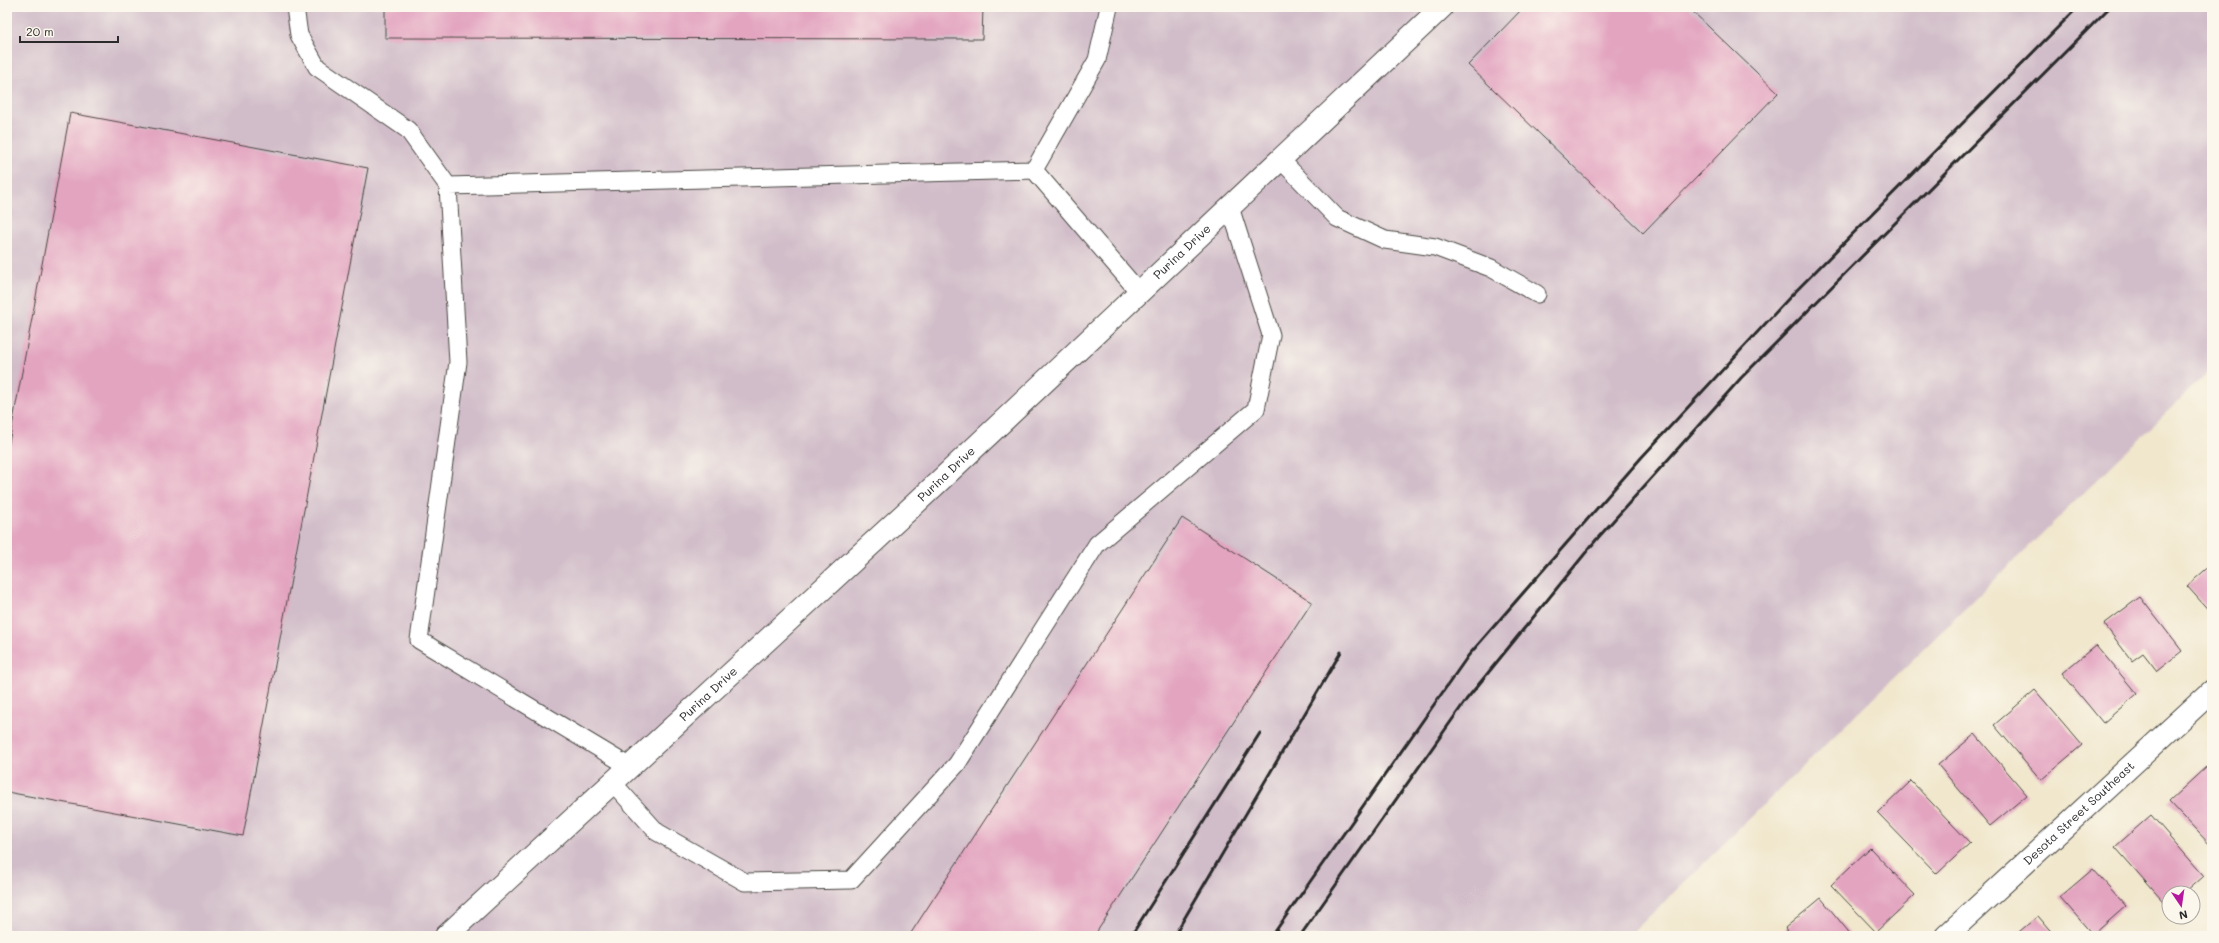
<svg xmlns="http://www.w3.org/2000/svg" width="2219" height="943" viewBox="0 0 2219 943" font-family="Mali,sans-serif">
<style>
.industrial{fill:#d1bdc9}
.building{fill:#e3a4c0}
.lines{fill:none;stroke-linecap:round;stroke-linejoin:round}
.lane-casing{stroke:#494743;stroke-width:19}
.street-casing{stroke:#494743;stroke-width:24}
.lane{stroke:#fff;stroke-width:17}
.street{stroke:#fff;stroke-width:22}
.rail{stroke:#2b2b2b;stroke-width:3}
.labels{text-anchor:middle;stroke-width:4;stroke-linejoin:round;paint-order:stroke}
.street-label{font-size:12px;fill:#2b2b2b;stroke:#fbf7ec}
</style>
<rect width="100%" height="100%" fill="#fbf7ec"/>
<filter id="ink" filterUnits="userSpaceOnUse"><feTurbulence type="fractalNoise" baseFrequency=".025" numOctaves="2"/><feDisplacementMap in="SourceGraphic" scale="8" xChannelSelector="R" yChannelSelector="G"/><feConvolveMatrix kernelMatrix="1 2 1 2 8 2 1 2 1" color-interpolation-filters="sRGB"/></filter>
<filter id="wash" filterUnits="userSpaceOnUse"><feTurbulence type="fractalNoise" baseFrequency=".012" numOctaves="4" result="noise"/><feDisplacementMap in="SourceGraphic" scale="16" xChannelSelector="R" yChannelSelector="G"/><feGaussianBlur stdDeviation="0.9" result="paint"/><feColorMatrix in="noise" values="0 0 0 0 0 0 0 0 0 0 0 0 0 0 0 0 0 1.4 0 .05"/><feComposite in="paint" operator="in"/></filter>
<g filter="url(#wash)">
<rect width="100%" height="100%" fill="#f1e7cd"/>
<path class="industrial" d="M7,7H2212V368L1629,936H7Z"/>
<g id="blocks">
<path class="building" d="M385,7H983L982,39L385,38Z
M1524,7H1688L1778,93L1643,233L1468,65Z
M70,113L368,168L243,836L7,792V453Z
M1182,518L1312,602L1094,936H909Z
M2212,564V614L2187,586Z
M2140,597L2182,651L2157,671L2143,653L2132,661L2104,624Z
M2096,645L2137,694L2103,723L2062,673Z
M2035,690L2082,745L2041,780L1994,725Z
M1975,734L2027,795L1990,826L1938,765Z
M2207,766L2212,771V847L2169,801Z
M1911,781L1970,843L1937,874L1878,813Z
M2151,815L2204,876L2185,893H2169V908L2115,847Z
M1870,848L1915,895L1876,932L1831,885Z
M2093,869L2126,906L2093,935L2060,897Z
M1821,898L1852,936H1791L1785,928Z
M2038,916L2055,936H2014Z"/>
</g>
</g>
<g filter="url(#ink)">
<use href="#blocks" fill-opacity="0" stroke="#494743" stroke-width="1"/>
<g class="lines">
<g class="lane-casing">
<path id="lane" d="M295,7L299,35L317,67L408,130L448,186L458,362L419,640L630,767
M1280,159L1337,218L1385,240L1435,247L1491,268L1537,294
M1034,170L1097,60L1109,7
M448,186L1034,170L1139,292
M613,783L657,832L745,882L851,880L957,764L1097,544L1256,409L1271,335L1230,207"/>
</g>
<g class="street-casing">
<g id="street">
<path id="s1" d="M446,936L915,504L1442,7"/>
<path id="s2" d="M1946,936L2212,691"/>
</g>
</g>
<use href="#lane" class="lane"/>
<use href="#street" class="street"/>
<path class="rail" d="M1131,936L1260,733
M1174,936L1341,652
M1272,936L1468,656L1641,458L1790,297L2078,7
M1300,936L1466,700L1596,540L1741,378L2110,7"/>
</g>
</g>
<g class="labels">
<g class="street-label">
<text dy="4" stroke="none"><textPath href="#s1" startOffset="1005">Purina Drive</textPath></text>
<text dy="4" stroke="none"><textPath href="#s1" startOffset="681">Purina Drive</textPath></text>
<text dy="4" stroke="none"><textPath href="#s1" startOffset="357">Purina Drive</textPath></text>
<text dy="4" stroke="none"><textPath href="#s2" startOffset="181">Desota Street Southeast</textPath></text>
</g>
</g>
<rect width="2219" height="943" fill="none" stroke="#fbf7ec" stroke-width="24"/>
<g transform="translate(2181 905) rotate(167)"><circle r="19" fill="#fbf7ec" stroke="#a8a59f"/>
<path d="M0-3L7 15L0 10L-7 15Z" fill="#b5179e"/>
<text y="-6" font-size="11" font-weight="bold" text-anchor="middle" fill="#2b2b2b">N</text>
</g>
<path d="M20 36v6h98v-6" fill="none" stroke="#2b2b2b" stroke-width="2"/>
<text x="26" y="36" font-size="12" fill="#2b2b2b" stroke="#fbf7ec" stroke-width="3" paint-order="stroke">20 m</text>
</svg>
